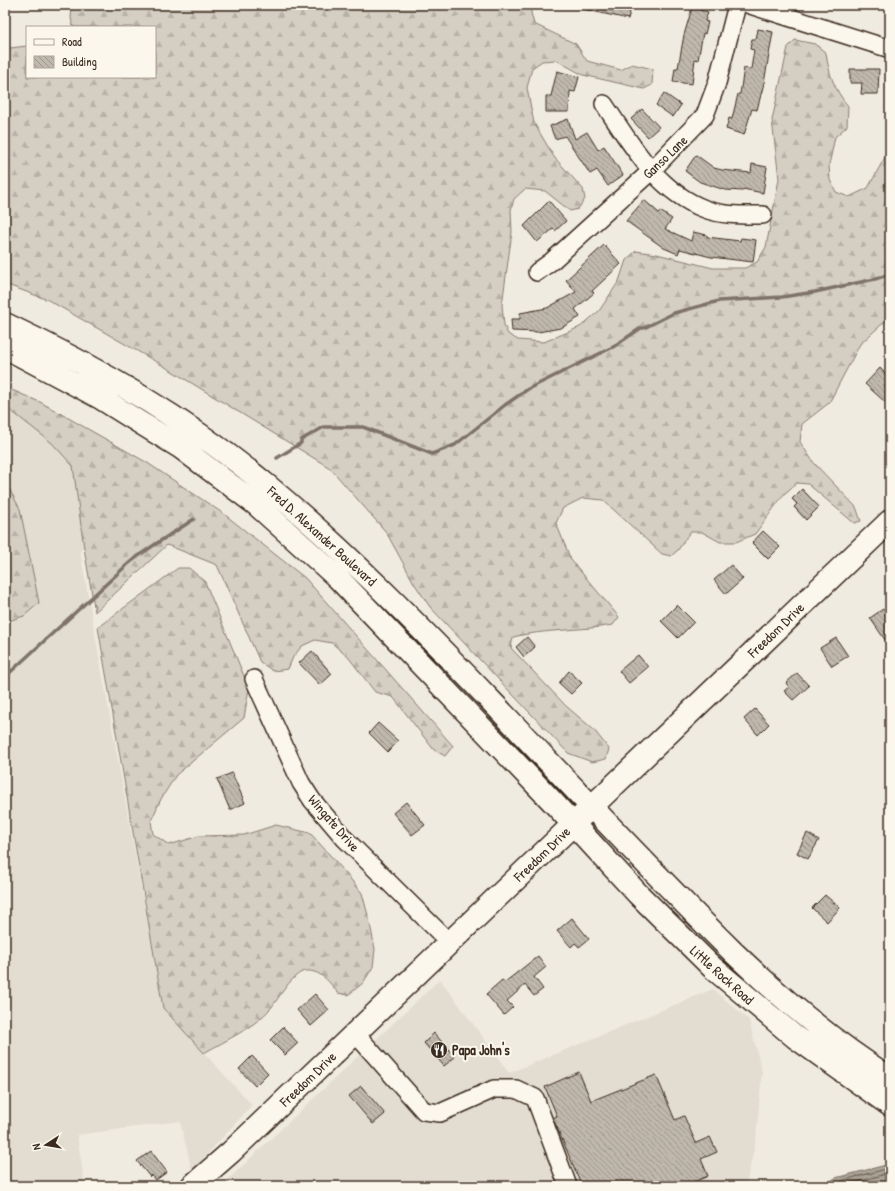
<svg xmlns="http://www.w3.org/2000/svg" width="895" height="1191" viewBox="0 0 895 1191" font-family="'Patrick Hand',sans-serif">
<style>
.built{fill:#e2dcd1}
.forest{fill:url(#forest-firs);stroke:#887c70}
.water{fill:url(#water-waves);stroke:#7f7367}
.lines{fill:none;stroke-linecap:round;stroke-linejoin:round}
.shore{stroke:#685a4e;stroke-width:1}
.stream{stroke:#7f7367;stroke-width:3.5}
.building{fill:url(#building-back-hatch);stroke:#3b2a1e}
.minor-casing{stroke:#3b2a1e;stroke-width:20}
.major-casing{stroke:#3b2a1e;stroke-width:25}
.minor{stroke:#fbf7ec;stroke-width:17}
.major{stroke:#fbf7ec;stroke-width:22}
.labels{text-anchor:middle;stroke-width:4;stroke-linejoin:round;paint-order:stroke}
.street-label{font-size:14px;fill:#3b2a1e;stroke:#fbf7ec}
.poi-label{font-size:14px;font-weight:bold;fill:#3b2a1e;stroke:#fbf7ec;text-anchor:start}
</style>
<defs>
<pattern id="forest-firs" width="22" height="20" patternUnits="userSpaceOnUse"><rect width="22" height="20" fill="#d5cec3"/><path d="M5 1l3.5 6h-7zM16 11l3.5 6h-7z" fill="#b8b1a7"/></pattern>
<pattern id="water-waves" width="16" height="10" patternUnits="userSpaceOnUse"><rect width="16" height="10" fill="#aca397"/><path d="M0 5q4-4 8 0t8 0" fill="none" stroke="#8d857b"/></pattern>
<pattern id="building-back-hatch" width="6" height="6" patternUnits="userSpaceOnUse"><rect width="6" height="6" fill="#c0b8ad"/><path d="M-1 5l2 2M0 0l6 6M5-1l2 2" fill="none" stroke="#9d968c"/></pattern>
</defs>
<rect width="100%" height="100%" fill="#f0ebe0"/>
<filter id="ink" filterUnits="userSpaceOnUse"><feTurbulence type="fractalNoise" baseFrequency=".025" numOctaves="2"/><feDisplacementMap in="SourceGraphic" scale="8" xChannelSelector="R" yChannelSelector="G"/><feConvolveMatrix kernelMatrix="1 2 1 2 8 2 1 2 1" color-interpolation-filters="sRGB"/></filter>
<g filter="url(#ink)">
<path class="built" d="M5,387L42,403L146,462L224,514L288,594L114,524L80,551L163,1008L252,1105L192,1171L180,1121L77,1135L85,1186H5Z
M440,979L509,1073L713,989L749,1020L762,1072L756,1139L746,1186H221Z"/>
<path class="forest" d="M72,5H532L531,13L534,24L576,44L587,61L621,70L632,64L653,69L652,85L644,89L583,75L556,60L542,61L532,68L527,88L534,123L554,157L583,189L585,199L578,209L570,211L545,191L525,189L514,199L511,210L512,232L502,305L504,325L508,334L518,340L544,342L580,327L599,311L619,281L626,260L636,251L657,254L713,268H745L757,262L766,247L779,179L772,120L788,47L795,40L815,44L826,53C829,74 834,89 848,106L847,126L835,137L829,165L830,180L836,192L849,197L868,188L890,148V317L860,344L829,403L802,424L800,442L814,463L856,507L861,521L854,523L808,484L797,483L784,494L755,534L736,542H720L702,532H690L678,550L671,556L662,554L603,500L583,498L563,508L556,523L571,560L619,617L613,625C580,631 545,629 513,637L511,648L566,706L594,730L609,749L606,759L592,762L568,753L430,607L414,583L386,532L330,468L167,368L48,300L5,284V56L10,48L27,46V77H155V27H73L71,18Z
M5,387L42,403L146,462L224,514L305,578L453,746L445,756L434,750L393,697L375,692L349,658L332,643L315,640L302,646L293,657L288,669L273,671L260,662L217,565L167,545L95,612L84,548L73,466L52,443L5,406Z
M5,481L20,509L39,603L24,616L5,622Z
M178,568H189L205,582L249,688L244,718L176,775L161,799L151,821L153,834L169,845L199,836L244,835L276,825L310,833L338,864L362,893L369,919L375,949L373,967L363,983L348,995L338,993C330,983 321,970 306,971C293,972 279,998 271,1008C254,1028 226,1040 204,1053L163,1008L98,627Z"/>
<path class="water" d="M890,1164V1186H824L835,1178Z"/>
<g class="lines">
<path class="shore" d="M831,1186L844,1180L890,1168
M841,1186L890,1173"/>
<path class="stream" d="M277,458L301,443V440L324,427H363L432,454L455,445L505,405L528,389L613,347L641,328H644L674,313L719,301L782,297L815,292L875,279L890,274
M5,677L128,564C149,547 172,534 194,519"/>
</g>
<path class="building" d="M583,5H621L631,8L628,19L583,9Z
M692,8L708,12L705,21L708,22L705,34L703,33L698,60L695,59L692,84L673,82L675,68H678L684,35Z
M758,29L773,32L764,83L757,110L752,109L744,135L726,129L729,118L732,119L738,94H740L744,68L751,69L754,50L750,49L752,39H756Z
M850,69H879L878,94H861L862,83H850Z
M557,71L579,77L575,92L570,91L569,112H546V96H551Z
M664,93L681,105L673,117L656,105Z
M642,109L659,127L648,137L631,119Z
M568,119L575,139L587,132L598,150L604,146L623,175L608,186L597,170L590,174L565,136L555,139L550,126Z
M696,155L714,168L722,170L751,173L752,164L767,167L763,193L743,189V191L725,190L700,182L685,171Z
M644,200L659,213L660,211L672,219L665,229L691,241L693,232L707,235V237L740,241L741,238L756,240L753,262L711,257L680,249L678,254L664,248L626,221Z
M549,201L566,221L555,231L553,229L537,242L524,226Z
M604,245L621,264L592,291L594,293L575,309L580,317L561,328L538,332L512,331L511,319H520V313L547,308L576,292L566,280Z
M880,368L890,378V382L885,387L890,392V397L885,402L865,384Z
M802,489L819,507L806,520L794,507L797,504L792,499Z
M763,531L780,547L768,559L752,543Z
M731,565L743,579L726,594L714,580Z
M677,605L694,622L678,638L661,621Z
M883,609L890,619V647L870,618Z
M527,637L535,647L524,657L516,647Z
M836,638L848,656L832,666L820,648Z
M312,651L332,674L320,685L299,663Z
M638,655L648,667L629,683L619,671Z
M569,671L582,683L571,694L559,683Z
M797,673L809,686L793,700L784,691L789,687L786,683Z
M755,709L769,724L758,735L744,719Z
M378,723L398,741L388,752L369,733Z
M232,773L245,803L230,810L217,779Z
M406,802L425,825L412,835L393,813Z
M807,833L819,840L808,859L797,853Z
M825,895L840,908L827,922L812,908Z
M572,918L589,939L579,947L575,943L571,947L557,931Z
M538,956L546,967L534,977L543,989L534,996L525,985L507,1001L513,1007L504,1015L486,994L502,980L505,982Z
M315,994L329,1010L311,1026L297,1010Z
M283,1027L298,1043L285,1055L270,1040Z
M434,1033L455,1057L444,1066L424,1043Z
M252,1056L268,1073L255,1086L239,1069Z
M579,1072L591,1101L656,1075L675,1120L684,1116L696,1143L710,1137L717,1152L701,1159L708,1176L684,1186H582L553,1118L557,1116L545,1087Z
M361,1086L385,1114L373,1124L349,1096Z
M151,1151L167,1172L156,1180L152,1175L150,1177L137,1161Z"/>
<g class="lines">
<g class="minor-casing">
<path id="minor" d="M750,5L890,49
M604,104C631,144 657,191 705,209C723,216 743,215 763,215
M537,272L552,261L651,171L705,115L717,83L737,5
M254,679L301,783L312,800L345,839L450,943
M355,1033L424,1111L440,1113L494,1089H516L535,1098L568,1186"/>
</g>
<g class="major-casing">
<path id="major" d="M5,324C96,367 192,423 269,487C349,554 422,629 493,703C573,787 651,871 733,952C781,998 833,1042 890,1078
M5,347L99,397L139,422L180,447L257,505L338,578L551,800L638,894L713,968L795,1037L890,1105
M192,1186L231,1152L890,521"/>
</g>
<use href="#minor" class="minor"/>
<use href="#major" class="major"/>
</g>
</g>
<defs>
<g id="restaurant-disc" transform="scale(0.9)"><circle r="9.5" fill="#3b2a1e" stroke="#fbf7ec"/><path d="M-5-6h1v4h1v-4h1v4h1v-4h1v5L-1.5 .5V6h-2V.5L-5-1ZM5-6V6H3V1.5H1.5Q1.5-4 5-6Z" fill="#fff"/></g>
</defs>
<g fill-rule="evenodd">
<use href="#restaurant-disc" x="439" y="1050"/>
</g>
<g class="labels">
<g class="street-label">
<text transform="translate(665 157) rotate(-44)" y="5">Ganso Lane</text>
<text transform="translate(322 536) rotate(42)" y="5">Fred D. Alexander Boulevard</text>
<text transform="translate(776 630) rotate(-44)" y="5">Freedom Drive</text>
<text transform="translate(334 823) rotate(49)" y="5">Wingate Drive</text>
<text transform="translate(542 854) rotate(-44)" y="5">Freedom Drive</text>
<text transform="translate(722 975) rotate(42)" y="5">Little Rock Road</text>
<text transform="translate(308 1079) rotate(-44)" y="5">Freedom Drive</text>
</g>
<g class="poi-label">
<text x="452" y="1055">Papa John's</text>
</g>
</g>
<rect width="895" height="1191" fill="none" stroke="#fbf7ec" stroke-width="20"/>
<rect x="10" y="10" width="875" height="1171" fill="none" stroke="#3b2a1e" stroke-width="1.5" filter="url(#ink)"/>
<rect x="26" y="26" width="130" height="52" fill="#fbf7ec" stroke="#aea59a"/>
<rect x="34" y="39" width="20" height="6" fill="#fbf7ec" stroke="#aea59a"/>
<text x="62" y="46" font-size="12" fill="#3b2a1e">Road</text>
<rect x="34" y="56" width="20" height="12" fill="url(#building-back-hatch)" stroke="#aea59a"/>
<text x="62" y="66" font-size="12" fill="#3b2a1e">Building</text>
<g transform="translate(46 1145) rotate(258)" stroke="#fbf7ec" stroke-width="3" paint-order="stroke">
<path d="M0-3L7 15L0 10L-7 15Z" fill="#3b2a1e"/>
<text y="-6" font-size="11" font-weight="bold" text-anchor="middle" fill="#3b2a1e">N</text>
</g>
</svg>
